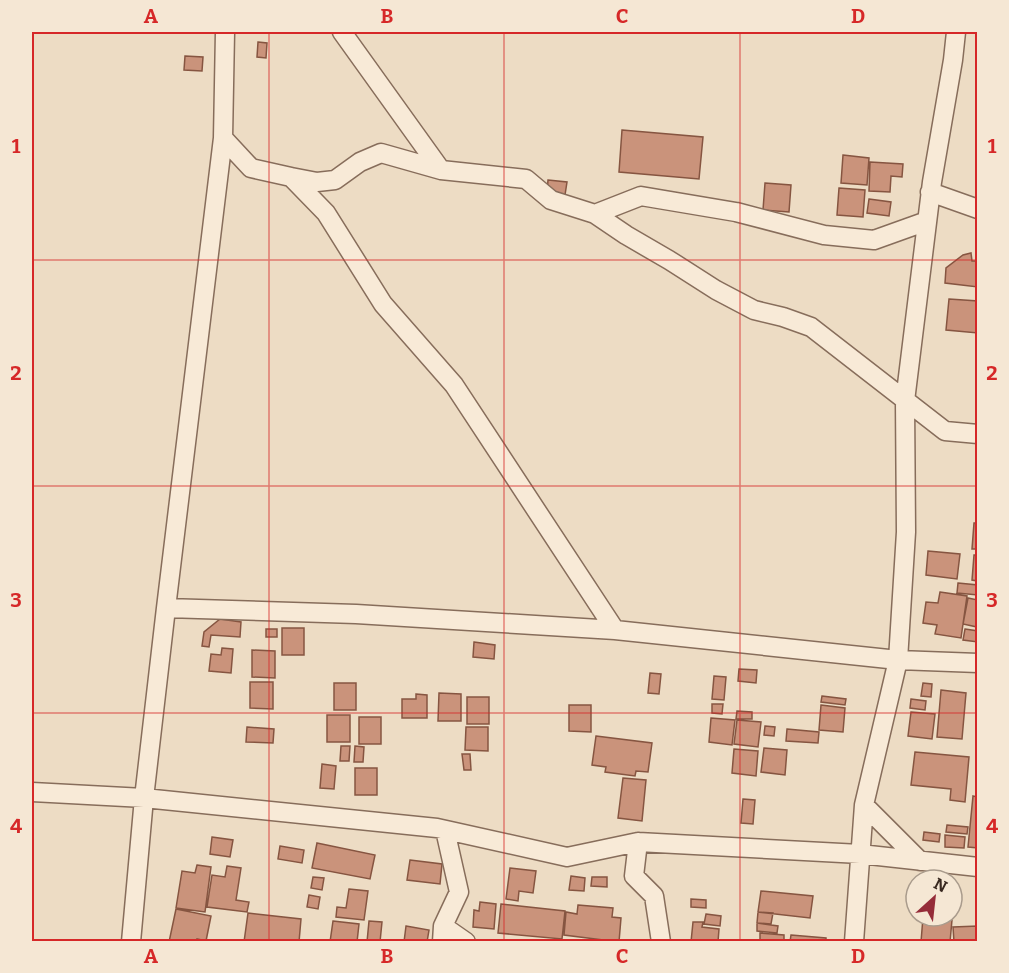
<svg xmlns="http://www.w3.org/2000/svg" width="1009" height="973" viewBox="0 0 1009 973" font-family="Bitter,serif">
<style>
.building{fill:#ca937b;stroke:#865541;stroke-width:1.5}
.lines{fill:none;stroke-linecap:round;stroke-linejoin:round}
.street-casing{stroke:#876d5b;stroke-width:21}
.street{stroke:#f8ead7;stroke-width:18}
.grid{fill:none;stroke:#d62828;stroke-width:1.5;stroke-opacity:0.55}
.neatline{fill:none;stroke:#d62828;stroke-width:2}
.grid-label{font-size:20px;text-anchor:middle;font-weight:bold;fill:#d62828}
</style>
<rect width="100%" height="100%" fill="#eddcc4"/>
<path class="building" d="M258,42L267,43L266,58L257,57Z
M185,56L203,57L202,71L184,70Z
M622,130L703,137L699,179L619,172Z
M843,155L869,158L867,185L841,183Z
M870,162L903,164L902,177L891,176L890,192L869,191Z
M548,180L567,182L565,195L547,193Z
M765,183L791,185L789,212L763,210Z
M839,188L865,190L863,217L837,215Z
M869,199L891,202L889,216L867,213Z
M971,253L972,261H978V287L945,283L946,268L963,255Z
M949,299L978,301V333L946,330Z
M974,523H978V549H972Z
M928,551L960,554L957,579L926,575Z
M974,555H978V581L972,580Z
M958,583L978,585V595L957,593Z
M940,592L967,596L961,638L935,634L937,625L923,623L926,602L938,603Z
M968,598L978,600L977,627L963,624Z
M220,619L241,622L240,637L211,635L209,647L202,646L204,632Z
M282,628H304V655H282Z
M266,629H277V637H266Z
M965,629L978,631V642L963,640Z
M474,642L495,645L494,659L473,657Z
M222,648L233,649L231,673L209,671L211,654L221,655Z
M252,650L275,651V678L252,677Z
M739,669L757,670L756,683L738,681Z
M650,673L661,674L659,694L648,693Z
M714,676L726,677L724,700L712,699Z
M250,682H273V709L250,708Z
M334,683H356V710H334Z
M923,683L932,684L931,697L921,696Z
M941,690L966,693L962,739L937,737Z
M439,693L461,694V721H438Z
M416,694L427,695V718H402V699H416Z
M822,696L846,699L845,705L821,702Z
M467,697H489V724H467Z
M911,699L926,701L925,710L910,708Z
M712,704H723L722,714L712,713Z
M569,705H591V732L569,731Z
M821,705L845,708L843,732L819,730Z
M737,711L752,712V719H736Z
M911,712L935,714L932,739L908,736Z
M327,715H350V742H327Z
M359,717H381V744H359Z
M711,718L735,720L732,745L709,742Z
M737,720L761,722L758,747L734,744Z
M765,726L775,727L774,736L764,735Z
M247,727L274,729L273,743L246,742Z
M466,727H488V751L465,750Z
M787,729L819,732L818,743L786,741Z
M596,736L652,743L648,772L636,771L635,776L605,772L606,767L592,765Z
M341,746H350L349,761H340Z
M355,746L364,747L363,762H354Z
M764,748L787,750L785,775L761,772Z
M734,749L758,751L756,776L732,773Z
M915,752L969,757L965,802L950,800L951,789L911,785Z
M462,754H470L471,770H464Z
M322,764L336,766L334,789L320,788Z
M355,768H377V795H355Z
M623,778L646,780L642,821L618,818Z
M973,796L978,797V848L968,847Z
M743,799L755,800L753,824L741,823Z
M947,825L968,827L967,834L946,832Z
M924,832L940,834L939,842L923,840Z
M945,835L965,837L964,848L945,847Z
M212,837L233,840L230,857L210,854Z
M317,843L375,855L370,879L312,868Z
M280,846L304,850L302,863L278,859Z
M410,860L442,864L440,884L407,880Z
M197,865L211,867L205,912L176,908L182,871L195,873Z
M227,866L241,868L236,900L249,902L247,912L207,907L212,875L225,877Z
M510,868L536,871L533,893L519,891L518,901L506,899Z
M571,876L585,878L584,891L569,890Z
M313,877L324,878L322,890L311,888Z
M592,877H607V887L591,886Z
M349,889L368,891L364,920L336,917L337,907L346,908Z
M761,891L813,896L810,918L758,912Z
M309,895L320,897L318,909L307,907Z
M691,899L706,900V908L691,907Z
M480,902L496,904L494,929L473,927L474,910L479,911Z
M501,904L565,911L562,939L498,933Z
M578,905L613,908L612,917L621,918L619,942L564,935L566,912L577,914Z
M176,909L211,916L206,941L197,939L196,942H169Z
M758,912L773,913L771,924L757,923Z
M248,913L301,919L299,942H244Z
M706,914L721,916L720,926L704,924Z
M923,917L952,920L950,942H921Z
M333,921L359,924L357,942H330Z
M369,921L382,922L380,942H367Z
M693,922H703L702,927L719,929L718,942H691Z
M757,923L778,926L777,933L757,931Z
M406,926L429,930L427,942H404Z
M978,926V942H954L953,927Z
M760,933L784,935V942H760Z
M791,935L826,938V942H790Z"/>
<g class="lines">
<g class="street-casing">
<path id="street" d="M342,32L441,170
M223,138L251,168L291,177L326,213L383,304L454,385L615,630
M291,177L317,182L335,180L360,162L381,153L441,170L526,179L551,200L595,214L626,235L669,260L716,290L754,310L783,317L811,327L945,431L978,434
M930,192L978,209
M595,214L641,196L736,212L824,235L874,240L927,221
M166,608L356,614L615,630L898,660L978,663
M32,792L144,798L437,828L567,857L638,842L860,854L978,867
M864,805L920,861
M638,842L634,876L654,896L661,942
M443,926L466,942
M131,942L144,798L166,608L223,138L225,32
M442,942L443,926L459,892L445,830
M854,942L864,805L898,660L906,532L905,401L932,182L953,60L956,32"/>
</g>
<use href="#street" class="street"/>
</g>
<path class="grid" d="M269,32V942M504,32V942M740,32V942M32,260H978M32,486H978M32,713H978"/>
<rect width="1009" height="973" fill="none" stroke="#f5e7d4" stroke-width="66"/>
<g transform="translate(934 898) rotate(27)"><circle r="28" fill="#f5e7d4" stroke="#a99b8c" stroke-width="1.5"/>
<path d="M0-4.5L10 22L0 15L-10 22Z" fill="#952c39"/>
<text y="-9" font-size="16" font-weight="bold" text-anchor="middle" fill="#38281f">N</text>
</g>
<rect x="33" y="33" width="943" height="907" class="neatline"/>
<g class="grid-label">
<text x="151" y="23">A</text>
<text x="387" y="23">B</text>
<text x="622" y="23">C</text>
<text x="858" y="23">D</text>
<text x="16" y="153">1</text>
<text x="992" y="153">1</text>
<text x="16" y="380">2</text>
<text x="992" y="380">2</text>
<text x="16" y="607">3</text>
<text x="992" y="607">3</text>
<text x="16" y="833">4</text>
<text x="992" y="833">4</text>
<text x="151" y="963">A</text>
<text x="387" y="963">B</text>
<text x="622" y="963">C</text>
<text x="858" y="963">D</text>
</g>
</svg>
